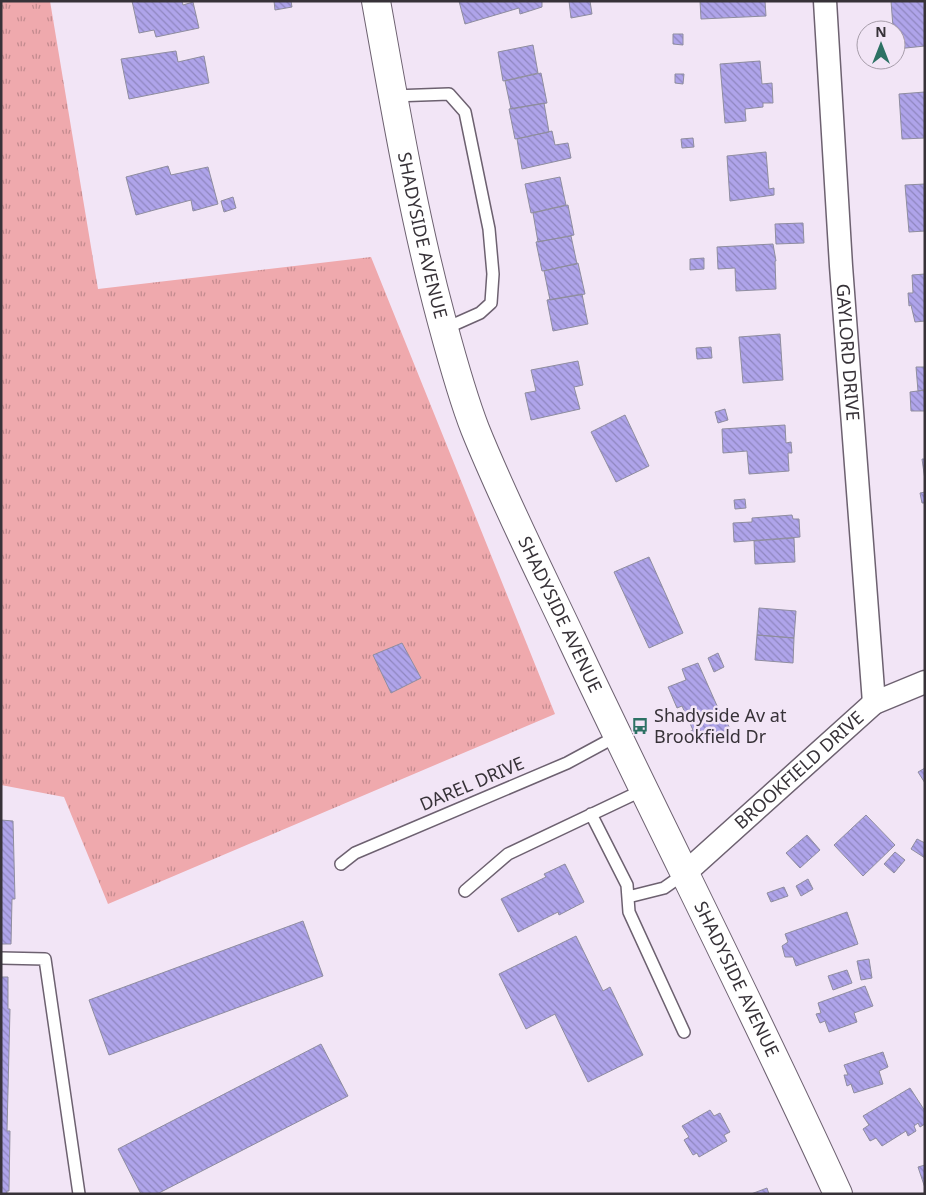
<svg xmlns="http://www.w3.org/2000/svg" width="926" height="1195" viewBox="0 0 926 1195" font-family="'Noto Sans',sans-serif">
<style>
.park{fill:url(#park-tufts)}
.building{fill:url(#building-back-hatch);stroke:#8f8d9f}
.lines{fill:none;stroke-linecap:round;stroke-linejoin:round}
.lane-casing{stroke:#6d6170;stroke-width:14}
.street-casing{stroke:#6d6170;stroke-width:25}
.secondary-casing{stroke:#6d6170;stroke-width:30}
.lane{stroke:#fff;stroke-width:11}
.street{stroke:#fff;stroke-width:22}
.secondary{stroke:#fff;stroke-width:28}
.labels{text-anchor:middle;stroke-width:5;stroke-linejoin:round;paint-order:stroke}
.street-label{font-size:18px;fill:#373238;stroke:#f2e5f6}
.poi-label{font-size:18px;fill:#373238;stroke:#f2e5f6;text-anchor:start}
</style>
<defs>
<pattern id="park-tufts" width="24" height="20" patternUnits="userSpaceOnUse" patternTransform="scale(1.25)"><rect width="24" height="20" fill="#efa9ad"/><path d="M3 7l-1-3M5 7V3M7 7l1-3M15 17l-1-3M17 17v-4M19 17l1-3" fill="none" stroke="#c28a8e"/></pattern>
<pattern id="building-back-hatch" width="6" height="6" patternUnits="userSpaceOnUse" patternTransform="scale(1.25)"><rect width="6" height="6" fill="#afa4ea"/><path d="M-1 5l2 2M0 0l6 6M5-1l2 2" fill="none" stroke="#8f86bf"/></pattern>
</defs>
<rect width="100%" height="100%" fill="#f2e5f6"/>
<path class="park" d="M1,1H50L98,289L371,257L555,714L108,904L64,797L1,785Z"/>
<path class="building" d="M132,1H182L183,5L193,2L199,28L156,37L154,30L139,33Z
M274,1H291L292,7L275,10Z
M459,1H542V7L520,14L519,8L465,24Z
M569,1H590L592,14L571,18Z
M700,1H765L766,16L701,19Z
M891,1H925V46L896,49V30H885V28L893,27Z
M673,34H683V45L673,44Z
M533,45L538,73L503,81L498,52Z
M176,51L178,62L204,56L209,83L129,99L121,59Z
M760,61L762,84L772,83L773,103H763V107L745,109L746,121L725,123L720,64Z
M541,73L547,103L511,109L505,81Z
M675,74H684L683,84L675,83Z
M925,92V138L902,139L899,94Z
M544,103L549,132L515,139L509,109Z
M552,131L555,145L568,143L571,158L522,169L517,139Z
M693,138L694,147L682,148L681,139Z
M766,152L769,189L774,188V195L730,201L727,156Z
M168,166L171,175L208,167L218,204L193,211L191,200L136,215L126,177Z
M560,177L566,205L531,213L525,184Z
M925,184V231L909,232L905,185Z
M233,197L236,208L224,212L221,201Z
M568,205L574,235L538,242L533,213Z
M803,223L804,243L776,244L775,224Z
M571,236L577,264L542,271L536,242Z
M773,244L776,261H775L776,289L736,291L735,268L718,269L717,247Z
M704,258V269L690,270V259Z
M578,263L585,294L550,300L544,271Z
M925,274V321L915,322L911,305L909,306L908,293H913L912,275Z
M582,294L588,324L553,331L547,300Z
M780,334L783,380L743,383L739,337Z
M711,347L712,358L697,359L696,348Z
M578,361L583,385L574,387L580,409L531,420L525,393L536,391L531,370Z
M916,367H925V390L918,391Z
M925,390V411H911L910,392Z
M725,409L728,420L718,423L715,412Z
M625,415L649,466L616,482L591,432Z
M785,425L786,443L791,442L792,453H788L789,471L749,474L747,451L723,453L722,429Z
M922,459H925V480Z
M925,492V503H922L920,493Z
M745,499L746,508L735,509L734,500Z
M792,515L793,519H799L800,537L734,542L733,523L752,522V518Z
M794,538L795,562L755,564L754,541Z
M649,557L683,633L649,648L614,572Z
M759,608L796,611L794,638L757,635Z
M757,635L794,638L793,663L755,660Z
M402,643L421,678L391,693L373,655Z
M718,653L724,667L714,672L708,658Z
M698,663L722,717L724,716L730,729L694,744L689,732L693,730L682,706L677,708L668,687L686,680L682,669Z
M925,768V783L918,772Z
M866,815L895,845L863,876L834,845Z
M1,820L13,821L15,899H12L11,944H1Z
M807,835L820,850L800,868L786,853Z
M917,839L925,843V858L911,849Z
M895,852L905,860L894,873L884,864Z
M565,864L584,902L559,915L558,912L518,932L501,899L546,877L544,874Z
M808,879L813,889L801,896L796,886Z
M784,887L788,896L771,902L767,893Z
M847,912L858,944L796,966L793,957H785L782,946L788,942L785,934Z
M303,921L323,976L109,1055L89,1000Z
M576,936L603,991L610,987L643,1055L588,1082L555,1014L526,1029L499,974Z
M869,959L872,978L861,980L857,961Z
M847,970L852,983L833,990L828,976Z
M1,977H8V1009H10L7,1131H10L9,1191H7V1194H1Z
M865,986L873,1006L854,1013L857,1022L829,1032L825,1021L820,1023L816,1014L821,1013L818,1003Z
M321,1044L348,1096L157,1194H141L118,1149Z
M883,1052L888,1067L879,1071L883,1084L854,1093L851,1084L847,1086L844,1075H848L844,1065Z
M910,1088L925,1111V1124L920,1127L918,1123L914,1126L916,1131L908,1136L906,1131L882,1146L876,1138L870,1141L863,1129L869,1125L863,1116Z
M710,1110L714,1116L720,1113L730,1132L724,1135L727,1141L699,1157L697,1153L693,1155L684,1140L689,1137L682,1126Z
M925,1165V1188L918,1167Z
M767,1188L769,1194H751Z"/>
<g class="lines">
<g class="lane-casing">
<path id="lane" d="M393,96L449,94L465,112L489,229L493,274L491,303L480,313L444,329
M591,814L627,885L629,912L684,1032
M341,864L355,853L567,763L617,736
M465,891L508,854L643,790
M628,897L664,888L684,874
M1,958L45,959L79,1194"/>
</g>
<g class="street-casing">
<g id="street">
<path id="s1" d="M825,1L841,266L874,703"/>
<path id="s2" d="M684,874L874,703L925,682"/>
</g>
</g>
<g class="secondary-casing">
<g id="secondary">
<path id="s3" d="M376,1C395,107 413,214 441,318C451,355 461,393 475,429C504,501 539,570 572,640C659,825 753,1007 838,1194"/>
</g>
</g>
<use href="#lane" class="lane"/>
<use href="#street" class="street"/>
<use href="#secondary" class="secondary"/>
</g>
<defs>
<g id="bus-bare" transform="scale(1.35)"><path d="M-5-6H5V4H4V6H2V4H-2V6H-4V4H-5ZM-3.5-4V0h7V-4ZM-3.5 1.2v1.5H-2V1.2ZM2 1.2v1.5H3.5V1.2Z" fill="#2d7164" stroke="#f2e5f6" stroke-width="2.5" paint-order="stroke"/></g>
</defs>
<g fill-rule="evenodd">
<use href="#bus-bare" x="640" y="726"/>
</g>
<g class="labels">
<g class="street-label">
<text dy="6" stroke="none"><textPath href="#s3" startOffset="239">SHADYSIDE AVENUE</textPath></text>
<text dy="6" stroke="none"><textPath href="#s1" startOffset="352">GAYLORD DRIVE</textPath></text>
<text dy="6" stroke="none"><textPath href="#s3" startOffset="644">SHADYSIDE AVENUE</textPath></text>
<text dy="6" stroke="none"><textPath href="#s2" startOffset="155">BROOKFIELD DRIVE</textPath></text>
<text transform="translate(472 784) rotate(-23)" y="6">DAREL DRIVE</text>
<text dy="6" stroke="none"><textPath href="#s3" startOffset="1049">SHADYSIDE AVENUE</textPath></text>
</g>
<g class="poi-label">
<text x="654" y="722">Shadyside Av at<tspan x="654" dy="21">Brookfield Dr</tspan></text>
</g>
</g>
<rect width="926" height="1195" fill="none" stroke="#373238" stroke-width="5"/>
<g transform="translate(881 45)"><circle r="24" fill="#f2e5f6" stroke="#a79daa"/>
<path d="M0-4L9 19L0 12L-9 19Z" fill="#2d7164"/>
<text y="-8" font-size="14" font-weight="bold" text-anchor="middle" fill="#373238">N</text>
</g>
</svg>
